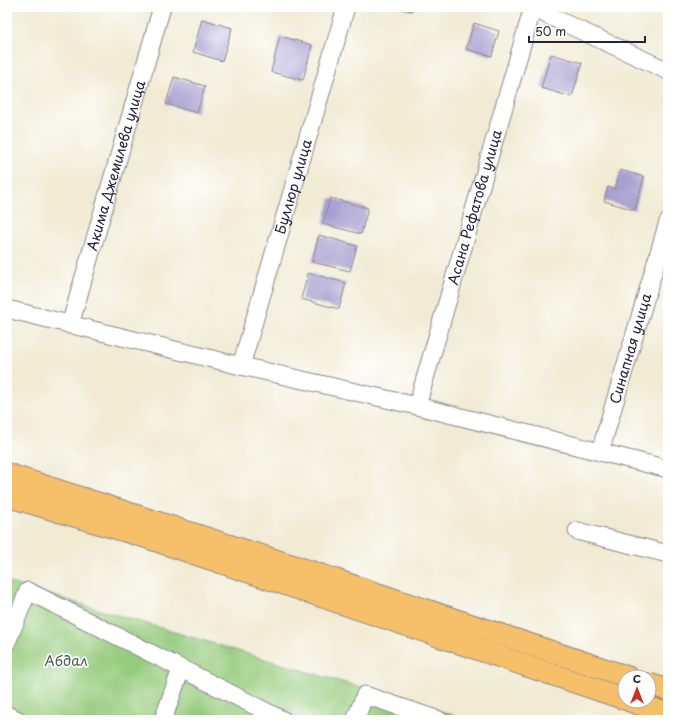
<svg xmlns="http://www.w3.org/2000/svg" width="675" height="727" viewBox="0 0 675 727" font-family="'Playpen Sans',sans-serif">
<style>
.green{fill:#95cb7c;stroke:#5c765c}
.building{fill:#a8a0d1}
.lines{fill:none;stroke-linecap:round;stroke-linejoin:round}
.minor-casing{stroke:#8a8688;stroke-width:19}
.major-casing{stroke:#8a8688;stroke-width:23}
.minor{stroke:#fff;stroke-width:17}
.major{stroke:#f6c06b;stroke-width:21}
.labels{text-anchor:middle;stroke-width:3.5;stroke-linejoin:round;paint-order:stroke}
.street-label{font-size:14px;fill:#22223b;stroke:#fff}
.park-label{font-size:14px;fill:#4a5d52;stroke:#fff}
</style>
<rect width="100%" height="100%" fill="#fff"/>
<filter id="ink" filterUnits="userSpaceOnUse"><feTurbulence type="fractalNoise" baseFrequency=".025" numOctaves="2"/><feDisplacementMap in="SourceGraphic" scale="8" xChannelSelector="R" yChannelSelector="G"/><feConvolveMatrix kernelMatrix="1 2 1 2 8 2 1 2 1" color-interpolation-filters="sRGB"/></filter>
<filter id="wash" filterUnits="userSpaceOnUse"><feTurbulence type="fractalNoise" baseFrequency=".012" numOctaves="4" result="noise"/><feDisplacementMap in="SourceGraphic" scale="16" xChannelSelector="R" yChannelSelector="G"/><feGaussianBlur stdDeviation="0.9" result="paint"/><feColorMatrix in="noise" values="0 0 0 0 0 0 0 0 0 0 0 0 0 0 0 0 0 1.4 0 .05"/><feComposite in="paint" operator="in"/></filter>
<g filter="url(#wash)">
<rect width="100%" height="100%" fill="#f1ebd4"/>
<path class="green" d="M7,582L469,720H7Z"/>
<g id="blocks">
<path class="building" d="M399,7H413L412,11Z
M202,19L232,28L222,61L193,52Z
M474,23L499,31L492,56L466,49Z
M280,36L312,45L303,80L271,72Z
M551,54L582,63L572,97L541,88Z
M174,77L205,86L197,113L166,104Z
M620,170L644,177L635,210L604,201L608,187L615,189Z
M330,198L368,208L361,234L323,224Z
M319,235L357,246L350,271L312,262Z
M308,273L346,283L339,309L301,299Z"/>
</g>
</g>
<g filter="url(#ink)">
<use href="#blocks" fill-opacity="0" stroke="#8a8688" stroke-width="1"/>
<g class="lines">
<g class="minor-casing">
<g id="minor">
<path d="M530,7L668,71"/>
<path d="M7,309L241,366L417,406L668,469"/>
<path id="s1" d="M70,325L162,7"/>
<path id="s2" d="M241,366L346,7"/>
<path id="s3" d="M417,406L533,7"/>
<path id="s4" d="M600,452L668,222"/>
<path d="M577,531L668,554"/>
<path d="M7,642L28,591L283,720"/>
<path d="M7,715L18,720"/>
<path d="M163,720L181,669"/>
<path d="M355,720L365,695L439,720"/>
</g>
</g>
<g class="major-casing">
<path id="major" d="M7,474L300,568L628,677
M7,496L148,538L625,699
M649,684L668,690
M630,701L668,714"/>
</g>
<use href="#minor" class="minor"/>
<use href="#major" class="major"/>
</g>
</g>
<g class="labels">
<g class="street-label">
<text dy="5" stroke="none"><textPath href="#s1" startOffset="166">Акима Джемилева улица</textPath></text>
<text dy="5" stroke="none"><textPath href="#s2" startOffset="187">Буллюр улица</textPath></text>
<text dy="5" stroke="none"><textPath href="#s3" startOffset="207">Асана Рефатова улица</textPath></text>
<text dy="5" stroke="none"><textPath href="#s4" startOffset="108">Синапная улица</textPath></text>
</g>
<g class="park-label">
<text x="66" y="666">Абдал</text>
</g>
</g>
<rect width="675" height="727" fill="none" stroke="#fff" stroke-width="24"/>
<g transform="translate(637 689)"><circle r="19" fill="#ffffff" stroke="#a7a7b1"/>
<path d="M0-3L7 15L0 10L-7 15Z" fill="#c8321e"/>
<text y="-6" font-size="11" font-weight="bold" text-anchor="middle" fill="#22223b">С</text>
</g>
<path d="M529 36v6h116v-6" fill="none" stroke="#22223b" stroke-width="2"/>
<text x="535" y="36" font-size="12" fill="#22223b" stroke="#ffffff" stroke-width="3" paint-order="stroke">50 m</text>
</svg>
